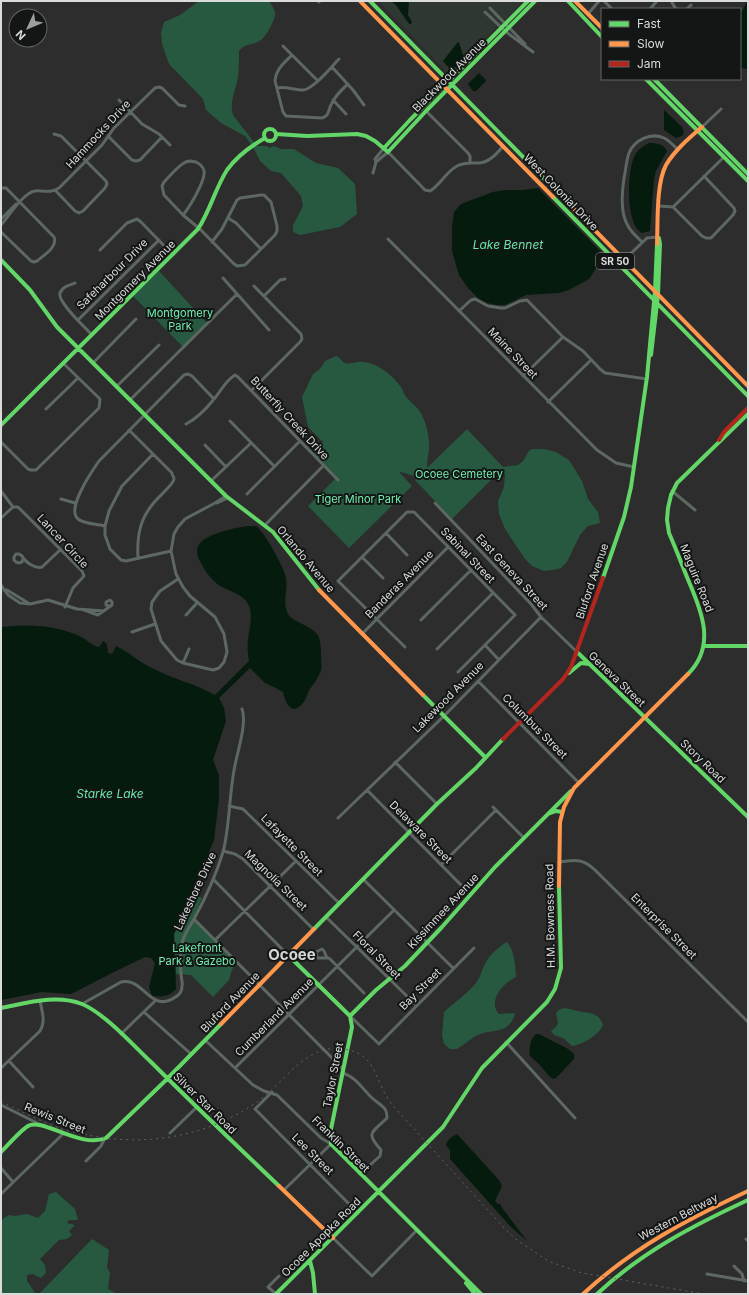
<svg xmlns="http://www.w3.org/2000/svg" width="749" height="1295" viewBox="0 0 749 1295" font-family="Inter,sans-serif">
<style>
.built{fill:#2f3733}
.green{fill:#275940}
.water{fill:#041b0e}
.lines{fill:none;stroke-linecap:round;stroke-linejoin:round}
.street{stroke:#5e6862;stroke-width:3}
.fast{stroke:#63d668;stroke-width:4}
.slow{stroke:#ff974d;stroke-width:4}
.jam{stroke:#b3261e;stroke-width:4}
.rail{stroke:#616663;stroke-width:1;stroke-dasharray:2 4;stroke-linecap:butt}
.labels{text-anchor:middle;stroke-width:4;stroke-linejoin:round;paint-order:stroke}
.shield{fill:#141615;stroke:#9fa1a0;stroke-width:1}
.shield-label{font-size:10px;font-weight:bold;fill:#dadcdb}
.street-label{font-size:11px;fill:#dadcdb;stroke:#141615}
.park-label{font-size:11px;fill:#73f0b0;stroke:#141615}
.water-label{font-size:12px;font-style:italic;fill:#68e7a7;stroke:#141615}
.district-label{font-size:15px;font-weight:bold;fill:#d3d7d4;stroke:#141615}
</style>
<rect width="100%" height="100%" fill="#2c2d2c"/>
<path class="built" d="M378,1H523L499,27L497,26L472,53L453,71L450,73L447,72Z"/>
<path class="green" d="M199,1H269C271,4 274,8 275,12C277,17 266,37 261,40C253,46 246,42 239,51C239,59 239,69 238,77C236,90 229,102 233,115L257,146H267L269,148L274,146L281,149H294L316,163L338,168L355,184L357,214L340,227L300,235L293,232V225L303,206L301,196L281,173L271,171L260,161L253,147L245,136L221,123L206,110L203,99L169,64L162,44L161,33L164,22L180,15Z
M159,271L207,323L183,347L133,296Z
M336,356C340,357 341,361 345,363C351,365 358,361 363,362C378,363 393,376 401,387C403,390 404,395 407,398C410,402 415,405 418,409C426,419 430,437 429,450C428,456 427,462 427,468L467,429L503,467L518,465L523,461L529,451L532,449H544L556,452L569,460L582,481L588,499L598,512L600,523L588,526L580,535L567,562L561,568L553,570L544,571L532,566L525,559L505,529L499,514L498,501L504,487L505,475L502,469L452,519L415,480L419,476C411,477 406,472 399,472L412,486L349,548L308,506L337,477L313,453L323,442L308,427L302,397L313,374L320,369L325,361Z
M198,896L202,898L193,919L236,962L232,970L229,980L213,997L191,975L176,974L174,934L184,915Z
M507,942C515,952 515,965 516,977C503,983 487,1001 499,1014L515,1013C510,1035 493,1028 478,1035C471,1038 464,1045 457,1049H450L444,1044L442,1036L444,1012C455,1002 467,994 476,983C480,978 481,972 484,966C488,956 498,947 507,942Z
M565,1008C571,1009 576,1011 582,1012C591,1013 600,1014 603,1025C599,1035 582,1045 572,1046L563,1038L554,1035L551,1031L556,1027L558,1023L556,1013L560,1009Z
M56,1192L75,1209L78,1220H69L67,1223L75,1225L69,1231L72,1235L67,1239L59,1240L40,1259L45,1265L46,1273L41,1278L33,1274L27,1275V1281L36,1294H1V1221L4,1218L9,1215L15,1216L27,1214L38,1218L45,1211L49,1194Z
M92,1239L109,1250L107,1268L110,1272L108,1289L117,1294H39Z"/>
<path class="water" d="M391,1H409L408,15L412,22L411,24H409L396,5Z
M747,1H748V69L740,68V13L743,10Z
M459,42L463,56C458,67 452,74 443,61L457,43Z
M479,73L486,80L485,82L476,91H473L468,84Z
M664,110L682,127L684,133L682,136L676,138L664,130Z
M649,143C656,143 664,144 667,151L656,171L654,180L650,231L642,233C625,225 627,169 635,155C638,149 644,146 649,143Z
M538,188L602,253L597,267L589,279L569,290L559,293L526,295L505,305H497L487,303L478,298L468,288L459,275L452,251V227L454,212L461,204L493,192L505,190H523Z
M248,526H256C264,531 285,569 286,578C288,591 282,602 288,614C290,618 296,621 300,623C318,632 321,634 321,655C321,660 322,665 321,670C319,677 314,683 310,689C308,692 307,696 305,700C294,717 286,707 283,692L276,688L265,683L250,668L219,698L224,708L226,721L213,760L219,775V799L214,840L204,864L194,894L174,934L176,989C168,997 162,997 152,996L149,987L155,963L151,958L145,957L114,972L71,994L42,992L1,1000V627C29,625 51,624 77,635C85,638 90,644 98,647L100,646L103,641L105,642L107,645L108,653L112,654L116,646C129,652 140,663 154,669C173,679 196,684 215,695L249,661C248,654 247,647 248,640C249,629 254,614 248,604C243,594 229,591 220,586C211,579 206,573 201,563C199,560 197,555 197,551C197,534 236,528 248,526Z
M536,1034H539L568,1049L574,1054V1059L556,1078L553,1079L549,1076L539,1064L530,1056C529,1047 530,1040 536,1034Z
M457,1134L499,1180L502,1186L495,1201L498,1204H500L503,1209L527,1241L511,1227L450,1159V1150L446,1145C448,1139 451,1137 457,1134Z"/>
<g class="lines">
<path class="street" d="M604,1L612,9
M671,1L676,9
M319,2L320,1
M490,8L525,44
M650,9L657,1
M687,9L691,5
M485,12L505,31L533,52
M588,14L599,1
M283,46L318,81
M292,55C284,63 276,69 275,81L283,112L286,116L322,118C329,116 328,111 331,105C335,96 341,90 348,84
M332,67L353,90L364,105
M277,88C286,86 294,90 303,90C313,90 332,66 339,59
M119,100L142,124L159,134L170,145
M333,100L346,114
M426,111L468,153L470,156V163
M702,127L721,109
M54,134L61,136L106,181L107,184L105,188L83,211L79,213L75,211L55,190
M108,136L132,160L136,161L140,160L162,137
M376,162L388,152L425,190L430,191C440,185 446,172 457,166C464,162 471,163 478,163C489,163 497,154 503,146
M373,173L376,162L375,159L384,148
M1,188H6L54,237C58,247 44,255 37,261L34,262L31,261L1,232
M659,206L673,207L724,157
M673,207L702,236L706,238H711L733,215L735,211L734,208L704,176
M183,215C189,208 206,180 204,171C203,166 200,164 196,162C192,161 188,160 184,163C177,167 170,176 164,182L162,186L164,195L183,215L201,230L233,263L237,266L245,265L275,235L277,231V226L271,202L264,195H261L240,198L237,200L222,229L212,242
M228,218L236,223L261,249
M1,219L16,204
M1,225C8,217 24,192 35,191C45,190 49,194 59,188L102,145L114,128L155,88L159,87L162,88L179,105L185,106
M388,239L597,450L616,463L634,467
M642,242C637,237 631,232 628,226C620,213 622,191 624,178C626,170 626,161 629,153C634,140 651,132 664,138C670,141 674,146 678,150
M100,250L127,223L137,219L141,222L173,255
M624,260L647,238L658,237
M223,278L269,330
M75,283C69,285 62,287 60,293C57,302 86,328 92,335
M264,296L280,280L285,279
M459,311L471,300L475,299L488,306L501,308H505L520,301L527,300L563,337L583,351L600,369L605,373L647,379
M78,320L159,240
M93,363L136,319
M523,376L563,337
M116,387L159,345
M252,390L300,342L302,339L301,334L254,286
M130,400L237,294
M548,402L591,360
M46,409L78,378
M230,421L274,466
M186,424C196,419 207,408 214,399C221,391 225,381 235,375L238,377L338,480
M129,430L172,473C172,475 174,477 174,479C174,484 156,499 152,505C139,521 137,538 138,558
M1,442L28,469L31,470H36L99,408L100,399L63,363
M205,445L226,467
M153,454L122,486L109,511L105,526V535L110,549L121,560L126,561L171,551
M211,481L251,443
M1,491L13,507
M672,491L695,510
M247,494L300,441
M61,499L75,503
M217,503L228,498
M435,503L531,604L541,617L577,652
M1,518L13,507H18L82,571L84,576L73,588L65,607
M265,525L323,466
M105,526C97,524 84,524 78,519C66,509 92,471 99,461L184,375L188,374L192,376L214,399
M386,533L407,555
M363,558L383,578
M23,559L22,562L19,563L16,562L14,560V557L16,554H19L22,556C25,562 35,569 42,567L60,550
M178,579L160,591L152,602L151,609L161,641L177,660L183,663L213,670L219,668L224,662L227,652L224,634L215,617L190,596L183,587L176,574L171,551L174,534L178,527L185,519L215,503L226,496
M1,585L8,595L20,603L30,604L48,600L77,609L104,611
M4,590H7L30,604
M84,610L98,615L112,605V602L110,600L106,602V605L109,606
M186,615L197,603
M421,620L471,570
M132,632L155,624
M362,634L448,547
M485,645L499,660
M405,647L338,581L407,512H414L515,615L458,672
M437,649L493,593
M183,663L189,649
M478,681L579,783
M395,762L437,804
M367,790L462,886
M229,806L243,809L339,903
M493,807L524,838
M338,818L444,716L541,617
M223,851L235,854L243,859L313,929
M559,862C576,860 582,858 595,870L748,1022
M441,865L496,810
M213,879L288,955
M363,879L453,968
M326,917L416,1005
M194,919L343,1069
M215,940L296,861
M327,958L324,951L322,949L316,952L317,958H329L364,993
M82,1004L121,982C144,976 150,1016 177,996C180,994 182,990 182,986C183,982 181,978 181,974C180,961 179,947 185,935C187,930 191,925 194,919C205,899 216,875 223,852C230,826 229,793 235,765C238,750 247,723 242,709
M144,1012L191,1054
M350,1016L379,1044L474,948
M121,1034L155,1001
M205,1040L253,1085L264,1091L277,1095L321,1138L331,1144L284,1190
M506,1042L575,1118
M9,1061L33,1087
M1,1068L40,1031C46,1021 42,1012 40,1001
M235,1068L394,910
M342,1073C355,1076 362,1088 371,1097C375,1101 381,1104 385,1109C387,1112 387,1114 387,1118C372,1133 365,1132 381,1150L380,1156L360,1174
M272,1092L255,1109L358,1213
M1,1105L39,1124
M170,1133L197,1107
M86,1161L101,1146L104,1140
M1,1168L13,1182
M1,1194L64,1133
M333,1238L372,1276L416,1231
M746,1239L748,1241
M734,1266L742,1274L744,1281
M707,1274L748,1281
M276,1294L268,1287L279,1276"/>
<path class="fast" d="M370,1L573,208
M568,1L602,37
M646,79L748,181
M654,79L748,174
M264 135a6 6 0 1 1 12 0a6 6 0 1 1-12 0Z
M276,134L307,136L357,134L366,136L375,141L388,152L426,111L535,1
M384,148L410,120L528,1
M553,197L748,396
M1,260L30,290L57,327L226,496L273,532L319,590
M651,355L658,295L660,244L659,238
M1,425L198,229C210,211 215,189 227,170C237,156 251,146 265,138
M603,578L624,517L631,487L647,377L655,291L657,244
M704,646H748
M577,652L748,817
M569,673L581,663L589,664
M688,674C716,646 702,612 689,582C682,565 676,549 669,533L667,520L668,508L671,495L677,483L748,414
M423,695L485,757
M548,814L556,811L562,812
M314,929L437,804L476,768L503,739
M288,955L350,1016
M1,1008C27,1003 56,994 82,1004C104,1013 133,1045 151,1062C193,1104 236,1145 279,1186
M350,1016L352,1027L331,1129V1144L481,1294
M350,1016L376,990L405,966L442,927L495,867L571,791
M1,1152C8,1145 20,1131 28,1126C42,1117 80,1149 106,1138L164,1082L221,1024
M310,1261L313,1273L315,1294
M466,1283L475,1294
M276,1294L443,1127L482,1068L547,1002L555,989L561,968L559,886
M597,1294C642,1252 692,1226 748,1200"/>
<path class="slow" d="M360,1L553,197
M575,1L602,28
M573,208L748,386
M657,244C658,222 656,184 666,165C675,150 689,138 702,127
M319,590L423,695
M559,886L560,822L564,807L574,788L688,674
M221,1024L314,929
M279,1186L333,1238
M583,1294C634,1247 686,1220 748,1191"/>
<path class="jam" d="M719,440L724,432L748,408
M503,739L563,679L571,667L603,578"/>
<path class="rail" d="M1,1102C20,1110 39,1121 59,1128C66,1131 75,1132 83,1134C144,1148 210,1137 261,1099C286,1080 308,1043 343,1049C371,1053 373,1069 383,1090C386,1096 390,1102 394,1107L505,1229L517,1240L548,1261L582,1273L704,1294"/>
</g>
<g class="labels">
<rect class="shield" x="596" y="253" width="38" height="16" rx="3"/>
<g class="shield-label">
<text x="615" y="265">SR 50</text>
</g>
<g class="street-label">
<text transform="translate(449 75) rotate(-45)" y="4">Blackwood Avenue</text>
<text transform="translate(98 134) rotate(-47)" y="4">Hammocks Drive</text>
<text transform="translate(561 192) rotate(46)" y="4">West Colonial Drive</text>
<text transform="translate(112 274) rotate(-45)" y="4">Safeharbour Drive</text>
<text transform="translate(135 280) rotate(-45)" y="4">Montgomery Avenue</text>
<text transform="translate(513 353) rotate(46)" y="4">Maine Street</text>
<text transform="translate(290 418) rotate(47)" y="4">Butterfly Creek Drive</text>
<text transform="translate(63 541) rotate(47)" y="4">Lancer Circle</text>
<text transform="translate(468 555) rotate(46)" y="4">Sabinal Street</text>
<text transform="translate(306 559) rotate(50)" y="4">Orlando Avenue</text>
<text transform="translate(512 572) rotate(47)" y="4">East Geneva Street</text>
<text transform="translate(697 578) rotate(68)" y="4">Maguire Road</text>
<text transform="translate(592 581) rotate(-71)" y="4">Bluford Avenue</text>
<text transform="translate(399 584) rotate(-45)" y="4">Banderas Avenue</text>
<text transform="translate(617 679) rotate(44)" y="4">Geneva Street</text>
<text transform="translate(448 697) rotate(-45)" y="4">Lakewood Avenue</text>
<text transform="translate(535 726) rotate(45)" y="4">Columbus Street</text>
<text transform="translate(703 761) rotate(44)" y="4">Story Road</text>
<text transform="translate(421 832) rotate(45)" y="4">Delaware Street</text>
<text transform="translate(292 845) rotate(45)" y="4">Lafayette Street</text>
<text transform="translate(276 880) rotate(44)" y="4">Magnolia Street</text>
<text transform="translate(195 891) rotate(-65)" y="4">Lakeshore Drive</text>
<text transform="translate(443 911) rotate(-47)" y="4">Kissimmee Avenue</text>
<text transform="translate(550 916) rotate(-91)" y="4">H.M. Bowness Road</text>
<text transform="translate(664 926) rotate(45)" y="4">Enterprise Street</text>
<text transform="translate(377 955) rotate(45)" y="4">Floral Street</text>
<text transform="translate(420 989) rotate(-45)" y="4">Bay Street</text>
<text transform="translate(230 1002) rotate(-46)" y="4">Bluford Avenue</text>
<text transform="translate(274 1017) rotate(-45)" y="4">Cumberland Avenue</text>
<text transform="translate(333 1075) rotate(-79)" y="4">Taylor Street</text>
<text transform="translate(205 1103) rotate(44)" y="4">Silver Star Road</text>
<text transform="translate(55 1118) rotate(22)" y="4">Rewis Street</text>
<text transform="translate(341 1144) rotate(44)" y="4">Franklin Street</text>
<text transform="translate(313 1154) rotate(45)" y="4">Lee Street</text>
<text transform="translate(678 1217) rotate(-28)" y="4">Western Beltway</text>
<text transform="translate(321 1237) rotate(-45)" y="4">Ocoee Apopka Road</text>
</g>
<g class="park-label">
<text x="180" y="317">Montgomery<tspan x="180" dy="13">Park</tspan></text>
<text x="459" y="478">Ocoee Cemetery</text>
<text x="358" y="503">Tiger Minor Park</text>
<text x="197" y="952">Lakefront<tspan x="197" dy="13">Park &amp; Gazebo</tspan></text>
</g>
<g class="water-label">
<text x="508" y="249">Lake Bennet</text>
<text x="110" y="798">Starke Lake</text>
</g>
<g class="district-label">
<text x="292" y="960">Ocoee</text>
</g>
</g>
<rect width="749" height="1295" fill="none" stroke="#dadcdb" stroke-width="4"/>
<rect x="601" y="8" width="140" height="72" fill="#141615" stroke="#636564"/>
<rect x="609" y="21" width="20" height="6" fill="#63d668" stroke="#636564"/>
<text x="637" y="28" font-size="12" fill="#dadcdb">Fast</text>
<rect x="609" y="41" width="20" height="6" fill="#ff974d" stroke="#636564"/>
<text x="637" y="48" font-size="12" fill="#dadcdb">Slow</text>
<rect x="609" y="61" width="20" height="6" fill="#b3261e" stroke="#636564"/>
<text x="637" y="68" font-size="12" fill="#dadcdb">Jam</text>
<g transform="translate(28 28) rotate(226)"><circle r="19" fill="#141615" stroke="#636564"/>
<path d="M0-3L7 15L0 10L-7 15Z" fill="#9d9f9e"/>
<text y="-6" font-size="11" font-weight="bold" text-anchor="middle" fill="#dadcdb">N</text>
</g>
</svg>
